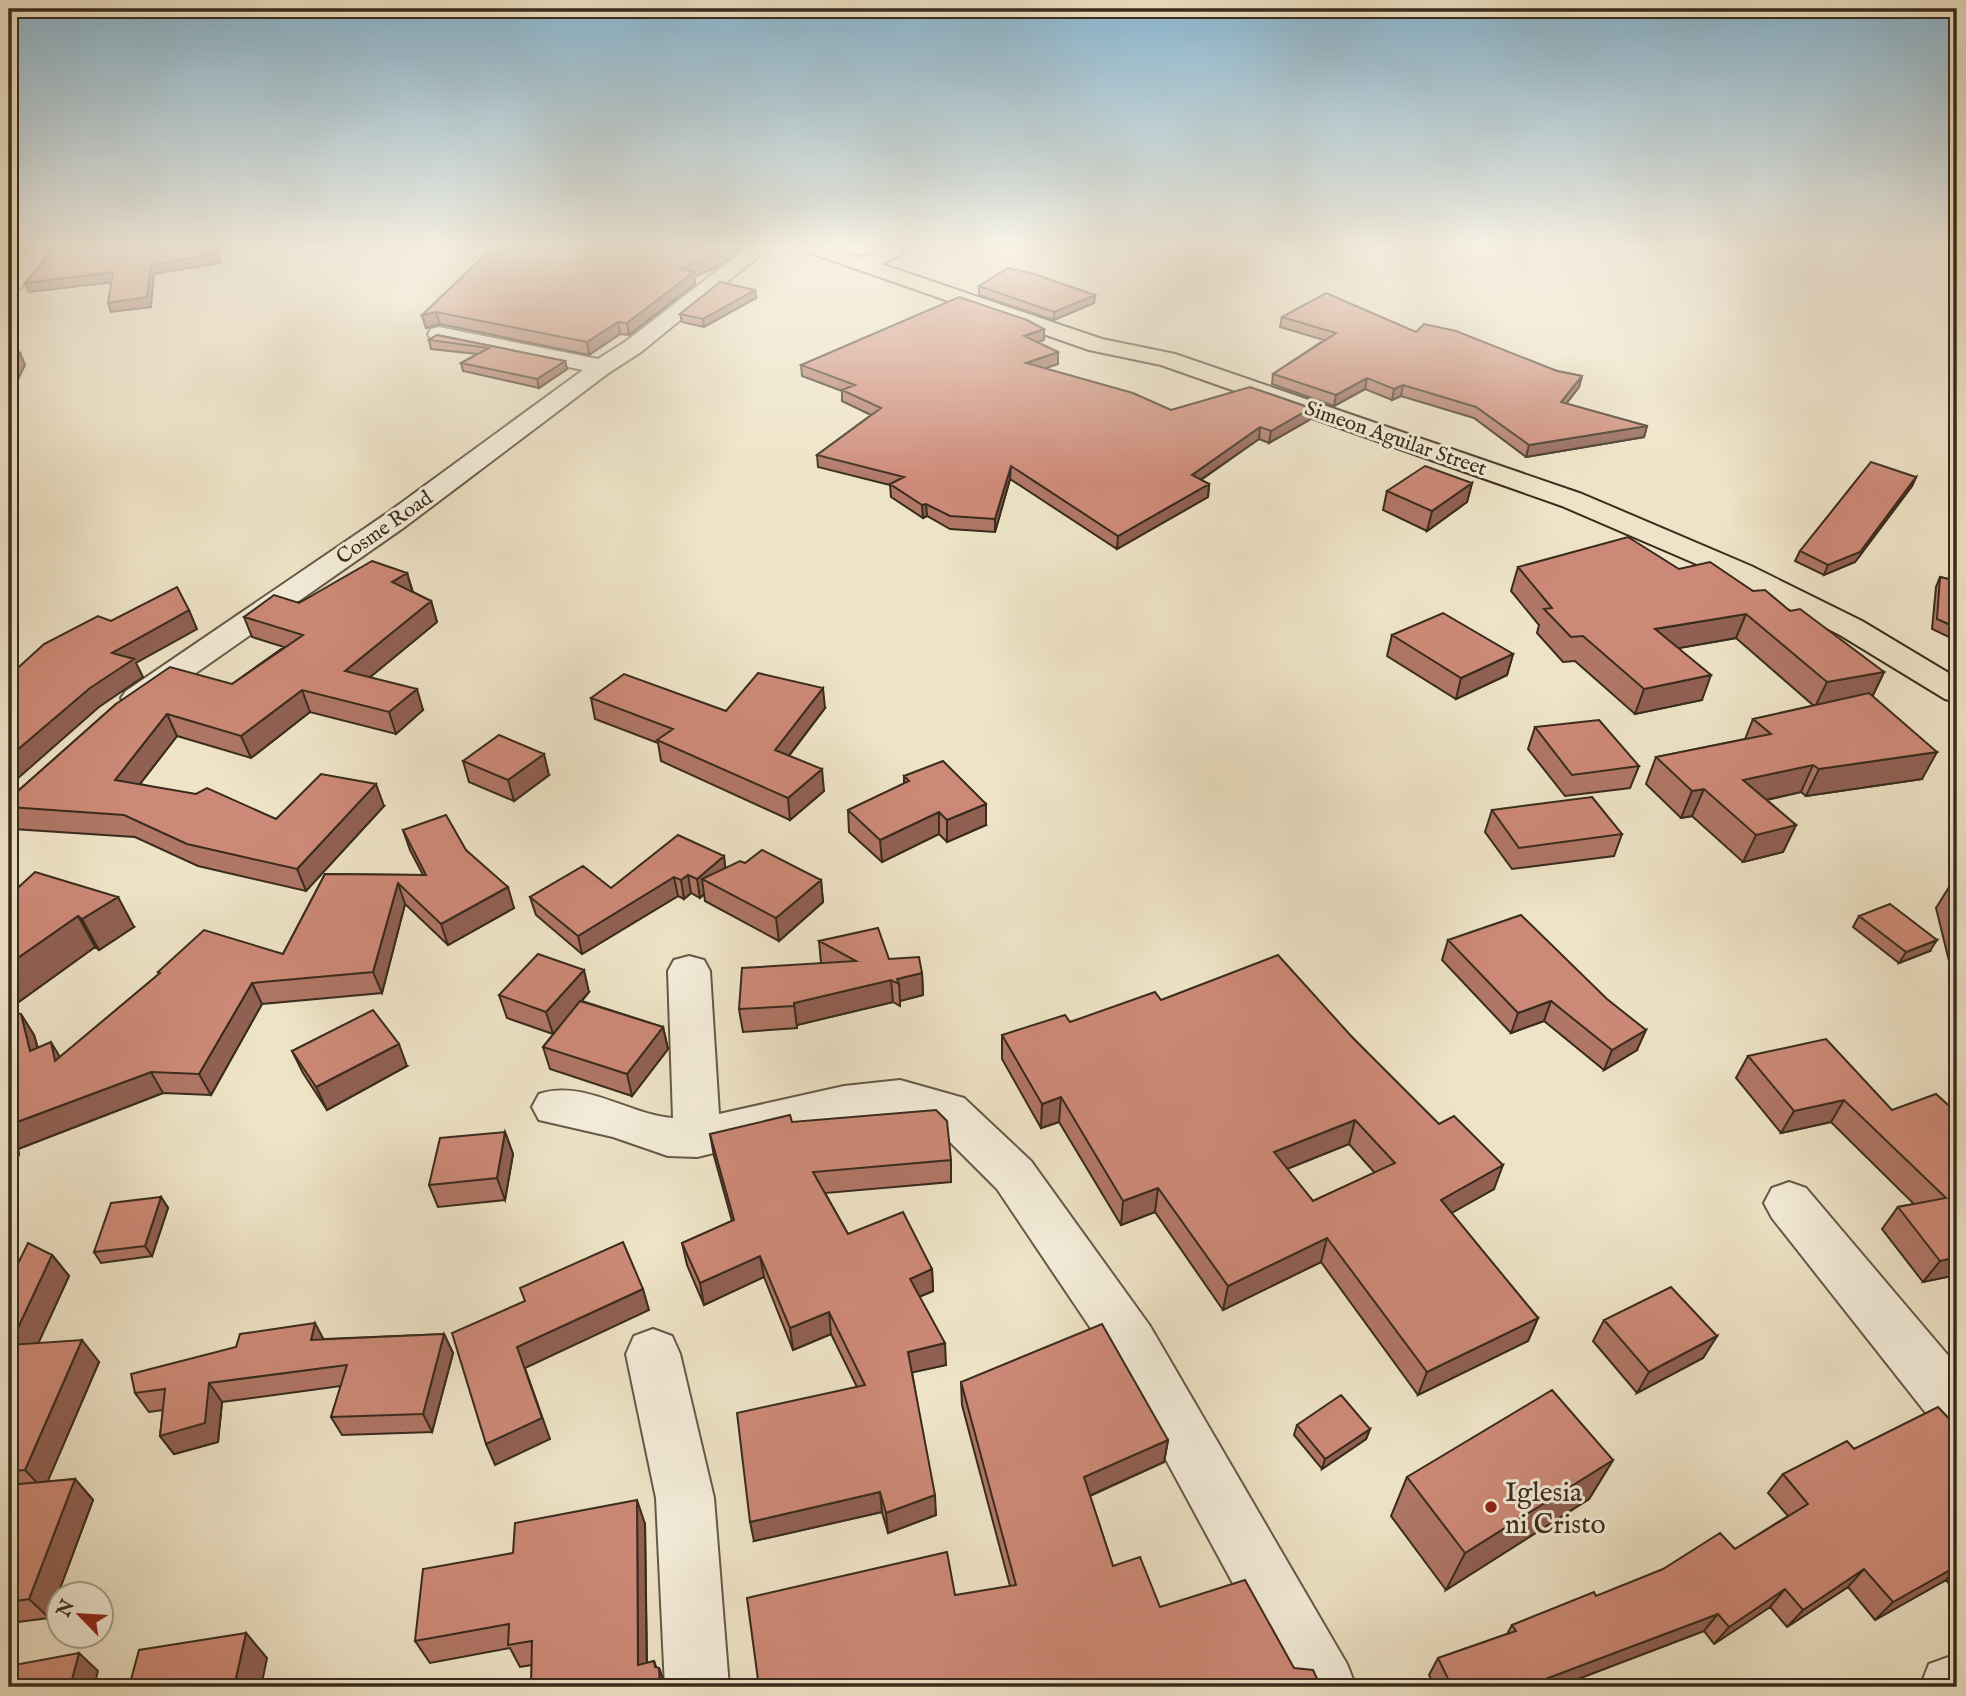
<svg xmlns="http://www.w3.org/2000/svg" width="1966" height="1696" viewBox="0 0 1966 1696" font-family="'IM FELL English',serif">
<style>
.lines{fill:none;stroke-linecap:round;stroke-linejoin:round}
.minor-casing{stroke:#665947;stroke-width:4}
.tertiary-casing{stroke:#665947;stroke-width:4}
.secondary-casing{stroke:#392b1d;stroke-width:4}
.trunk-casing{stroke:#392b1d;stroke-width:4}
.minor{fill:#f4edda;fill-rule:evenodd}
.tertiary{fill:#f4edda;fill-rule:evenodd}
.secondary{fill:#f4edda;fill-rule:evenodd}
.trunk{fill:#eee3c6;fill-rule:evenodd}
.wall{fill:#b07666;stroke:#392b1d;stroke-width:2;fill-rule:evenodd}
.shaded-wall{fill:#906053;stroke:#392b1d;stroke-width:2}
.building{fill:#cd8977;stroke:#392b1d;stroke-width:2;fill-rule:evenodd}
.poi-dot{fill:#8f2418;stroke:#f4edda;stroke-width:2.5}
.labels{text-anchor:middle;stroke-width:6;stroke-linejoin:round;paint-order:stroke}
.far-street-label{font-size:21px;fill:#392b1d;stroke:#f4edda}
.near-poi-label{font-size:28px;fill:#392b1d;stroke:#f4edda;text-anchor:start}
</style>
<rect width="100%" height="100%" fill="#eee3c6"/>
<filter id="stains"><feTurbulence type="fractalNoise" baseFrequency=".00286" numOctaves="4"/><feColorMatrix values="0 0 0 0 .2 0 0 0 0 .09 0 0 0 0 .02 0 0 0 .5 -.17"/></filter>
<radialGradient id="worn" r=".72"><stop offset=".6" stop-color="#630" stop-opacity="0"/><stop offset="1" stop-color="#630" stop-opacity=".3"/></radialGradient>
<g class="lines">
<g class="minor-casing">
<path id="minor" d="M29,246H49C45,261 24,291 9,294V275L27,253Z
M749,246H771L641,352L610,372L406,526L150,705L138,708L126,705L121,698L126,691L386,514L583,370L431,339L428,334L431,329L439,327L598,359L625,342Z
M689,956L704,960L710,971L719,1114L844,1086L900,1080L964,1098L1031,1161L1150,1326L1347,1664L1356,1687H1289L1112,1360L997,1189L933,1125L900,1116L844,1122L697,1157L668,1156L613,1137L539,1120L532,1107L539,1094C584,1079 629,1115 673,1118L668,971L674,960Z
M1789,1182L1806,1188L1957,1366V1434L1937,1427L1772,1218L1764,1203L1772,1188Z
M653,1329L672,1336L680,1354L714,1498L729,1687H665L656,1498L626,1354L634,1336Z"/>
</g>
<g class="tertiary-casing">
<path id="tertiary" d="M1957,1654V1687H1920L1929,1664Z"/>
</g>
<g class="secondary-casing">
<path id="secondary" d="M888,246H914L911,250L871,269H857L854,265L857,261Z"/>
</g>
<g class="trunk-casing">
<path id="trunk" d="M799,246H828L1102,339L1175,354L1582,494L1751,566L1862,621L1957,678V702L1945,699L1840,635L1729,578L1562,506L1161,365L1089,350L802,250Z"/>
</g>
<use href="#minor" class="minor"/>
<use href="#tertiary" class="tertiary"/>
<use href="#secondary" class="secondary"/>
<use href="#trunk" class="trunk"/>
</g>
<path class="wall" d="M511,246H745L719,266L694,277L695,284L629,335L620,334L589,355L440,324L426,328L422,315Z
M979,286L1095,295L1094,303L1054,320L979,295Z
M755,290L756,298L704,327L682,322L680,314Z
M1282,317L1416,332L1557,371L1582,376L1579,387L1566,404L1647,426L1644,437L1526,457L1474,418L1401,396L1392,400L1365,389L1334,406L1272,384L1273,374L1324,340L1280,327Z
M437,335L565,361L567,369L539,388L463,371L461,363L477,354L431,349L429,340Z
M1044,340L1037,342L1058,352V364L1044,368L1171,410L1311,408L1309,420L1269,443L1259,439L1201,480L1209,484L1208,497L1117,549L1010,479L995,532L950,529L927,516L923,518L891,497L890,485L818,467L817,455L871,415L842,401V391L802,376L801,365Z
M1916,477L1912,486L1855,562L1824,575L1795,561L1800,551Z
M1472,483L1467,502L1427,531L1383,510L1387,491Z
M1518,567L1679,569L1753,591L1790,611L1884,672L1872,697L1922,779L1806,796L1801,792L1767,800L1796,825L1783,852L1743,862L1692,816L1681,818L1646,784L1656,757L1745,739L1753,719L1814,706L1736,638L1678,648L1702,700L1635,714L1575,661L1563,662L1537,633L1539,625L1511,591Z
M407,573L413,592L431,601L437,622L370,677L423,710L396,734L310,712L251,758L177,736L140,784L276,819L384,806L306,891L198,866L135,837L13,829L9,821V799L116,704L232,684L284,647L252,637L244,617Z
M1940,577L1957,581V641L1932,629L1936,587Z
M1392,635L1513,654L1507,675L1456,699L1387,656Z
M591,698L726,711L825,708L789,756L824,791L790,820L661,761L658,743L595,719Z
M1535,727L1639,766L1630,788L1565,796L1528,749Z
M463,761L549,775L514,801L469,782Z
M904,776L986,825L947,842L939,834L882,862L849,832L848,810L904,784Z
M1492,810L1622,834L1614,856L1512,869L1485,832Z
M403,830L466,850L514,908L448,945L405,904L382,993L262,1004L211,1095L163,1093L18,1149L19,1155L9,1159V1011L34,1035L38,1048L60,1057L159,974L158,972L283,954L325,874L423,875L410,850Z
M724,856L725,868L745,863L821,880L823,902L779,941L705,901L704,894L700,898L691,893L684,899L678,896L582,954L536,915L530,897L611,888Z
M1951,884L1957,907V971L1951,969L1936,908Z
M9,896L134,927L99,950L95,947L13,1006L9,1004Z
M1859,916L1930,951L1899,963L1853,927Z
M1448,940L1637,1050L1604,1070L1544,1021L1511,1033L1442,960Z
M819,941L889,959L922,973L923,995L900,1001V1006L893,1002L797,1025V1028L743,1032L739,1009L821,963Z
M589,992L582,1001L663,1027L668,1049L632,1096L550,1069L543,1047L563,1022L553,1034L507,1018L499,995Z
M1161,1000L1352,1037L1494,1189L1451,1213L1538,1318L1528,1341L1418,1395L1321,1262L1223,1310L1155,1212L1121,1225L1059,1122L1041,1128L1002,1059V1035L1070,1022ZM1349,1144L1375,1173L1313,1201L1287,1169Z
M292,1051L407,1066L327,1110L303,1073Z
M1748,1056L1892,1110L1957,1113V1275L1923,1282L1882,1229L1898,1207L1914,1204L1831,1122L1781,1133L1736,1078Z
M792,1122L951,1160V1182L825,1193L848,1234L932,1269L933,1291L919,1297L946,1365L912,1372L936,1515L888,1533L882,1512L754,1541L857,1387L831,1334L793,1350L764,1277L704,1305L687,1265L682,1243L732,1221L714,1156L710,1134Z
M505,1132L513,1154L505,1200L438,1207L429,1185Z
M161,1197L168,1208L152,1256L101,1263L94,1252Z
M52,1255L69,1276L38,1343L99,1362L47,1482L75,1479L93,1500L49,1618L9,1623V1282Z
M1604,1320L1717,1336L1703,1358L1637,1393L1593,1341Z
M444,1334L453,1353L432,1432L342,1435L331,1417L341,1386L222,1402L218,1442L174,1454L160,1436L163,1410L149,1412L135,1393L324,1339Z
M961,1382L1168,1440L1164,1462L1090,1496L1113,1566L1160,1607L1294,1668L1321,1687L1010,1586L962,1405Z
M1297,1425L1370,1429L1366,1439L1322,1469L1294,1435Z
M1957,1427V1593L1946,1580L1875,1620L1848,1587L1787,1627L1770,1607L1714,1644L1704,1631L1557,1687H1435L1429,1675L1438,1658L1507,1634L1512,1625L1735,1549L1788,1516L1768,1493L1783,1474L1854,1449Z
M1613,1460L1589,1499L1446,1590L1391,1516L1407,1477Z
M645,1524L647,1663L654,1661L656,1668H659L666,1687H531L532,1665L520,1667L510,1648L430,1663L415,1641L513,1553Z"/>
<path class="shaded-wall" d="M209,246H235L210,251Z
M728,246H745L719,266L694,277L695,284L629,335L627,323L681,269Z
M217,254L220,263L154,274L151,307L111,312L108,303L151,265Z
M113,272L116,282L29,292L25,283Z
M755,290L756,298L704,327L703,319Z
M1095,295L1094,303L1054,320V312Z
M436,312L440,324L426,328L422,315Z
M618,322L620,334L589,355L587,342Z
M1044,329V340L1023,347L1024,336Z
M1058,352V364L1026,375V363Z
M20,353L25,365L9,398V374Z
M565,361L567,369L539,388L537,379Z
M1582,376L1579,387L1558,414L1561,402Z
M1367,378L1365,389L1334,406L1336,395Z
M1403,385L1401,396L1392,400L1394,389Z
M1311,408L1309,420L1269,443L1271,431Z
M1647,426L1644,437L1526,457L1529,445Z
M1260,427L1259,439L1190,487L1192,475Z
M1011,466L1010,479L995,532V519Z
M1916,477L1912,486L1855,562L1824,575L1828,565Z
M1472,483L1467,502L1427,531L1432,511Z
M1209,484L1208,497L1117,549L1118,536Z
M926,504L927,516L923,518L922,505Z
M407,573L413,594L392,582Z
M431,601L437,622L352,692L345,671Z
M189,610L197,629L136,663L143,677L99,707L9,786V757L112,653Z
M1746,614L1736,638L1646,654L1655,629Z
M1513,654L1507,675L1456,699L1461,678Z
M1884,672L1872,697L1815,707L1827,682Z
M1711,675L1702,700L1635,714L1644,689Z
M823,688L825,708L777,771L775,750Z
M417,689L423,710L396,734L389,712Z
M302,690L310,712L251,758L241,736Z
M167,714L177,736L126,802L115,780Z
M1937,752L1922,779L1806,796L1819,769Z
M544,754L549,775L514,801L508,780Z
M1813,765L1801,792L1732,807L1743,780Z
M822,769L824,791L790,820L788,798Z
M376,784L384,806L306,891L297,869Z
M1704,789L1692,816L1681,818L1692,791Z
M986,804V825L947,842V820Z
M939,812V834L882,862L880,840Z
M1796,825L1783,852L1743,862L1756,835Z
M724,856L726,875L702,879L704,894L700,898L697,879Z
M688,875L691,893L684,899L681,880Z
M674,877L678,896L582,954L578,936Z
M821,880L823,902L779,941L776,918Z
M398,883L405,904L382,993L373,972Z
M508,887L514,908L448,945L441,924Z
M118,897L134,927L99,950L82,919Z
M78,916L95,947L13,1006L9,999V964Z
M1937,940L1930,951L1899,963L1906,952Z
M584,970L589,992L553,1034L546,1012Z
M922,973L923,995L900,1001L899,984L897,979Z
M891,980L893,1002L797,1025V1028L794,1003Z
M252,983L262,1004L211,1095L199,1074Z
M1551,1001L1544,1021L1511,1033L1518,1013Z
M21,1014L34,1035L44,1072L30,1051Z
M663,1027L668,1049L632,1096L627,1074Z
M1646,1030L1637,1050L1604,1070L1612,1050Z
M51,1042L64,1064L55,1061Z
M399,1044L407,1066L327,1110L316,1087Z
M151,1072L163,1093L18,1149L19,1155L9,1159V1125Z
M1061,1097L1059,1122L1041,1128L1042,1104Z
M1844,1100L1831,1122L1781,1133L1794,1111Z
M1355,1120L1349,1144L1269,1176L1274,1152Z
M505,1132L513,1154L505,1200L497,1178Z
M1503,1165L1494,1189L1432,1224L1441,1200Z
M1158,1188L1155,1212L1121,1225L1123,1201Z
M161,1197L168,1208L152,1256L145,1246Z
M1327,1238L1321,1262L1223,1310L1228,1286Z
M52,1255L69,1276L28,1366L10,1345Z
M760,1256L764,1277L704,1305L700,1283Z
M1957,1257V1275L1923,1282L1940,1261Z
M932,1269L933,1291L911,1300L910,1279Z
M643,1289L649,1310L525,1368L550,1439L495,1465L486,1444L517,1347Z
M829,1312L831,1334L793,1350L790,1328Z
M1538,1318L1528,1341L1418,1395L1427,1372Z
M315,1323L325,1342L311,1340Z
M444,1334L453,1353L432,1432L423,1414Z
M1717,1336L1703,1358L1637,1393L1649,1372Z
M82,1340L99,1362L44,1490L25,1470Z
M945,1343L946,1365L910,1373L908,1352Z
M209,1383L222,1402L218,1442L174,1454L160,1436Z
M1370,1429L1366,1439L1322,1469L1325,1459Z
M1168,1440L1164,1462L1082,1499L1084,1477Z
M1613,1460L1589,1499L1446,1590L1465,1553Z
M75,1479L93,1500L49,1618L29,1599Z
M880,1492L882,1512L754,1541L750,1522Z
M935,1495L936,1515L888,1533L886,1513Z
M637,1500L645,1524L647,1686L638,1665Z
M1957,1566V1568L1946,1580L1875,1620L1893,1602Z
M1864,1569L1848,1587L1787,1627L1803,1610Z
M1785,1589L1770,1607L1714,1644L1729,1627Z
M1718,1614L1704,1631L1557,1687H1524Z
M246,1633L267,1658L261,1687H234Z
M79,1653L98,1671L94,1687H70Z
M654,1661L659,1675V1668L666,1687H660Z"/>
<path class="building" d="M57,246H211L217,254L151,265L147,297L108,303L113,272L25,283Z
M511,246H728L718,254L681,269L694,272L627,323L618,322L587,342L436,312L422,315L486,254H499Z
M1008,268L1034,274L1095,295L1054,312L979,286Z
M720,282L755,290L703,319L680,314Z
M1326,293L1416,332L1424,324L1456,331L1557,371L1582,376L1561,402L1647,426L1529,445L1476,407L1403,385L1394,389L1367,378L1336,395L1273,374L1336,333L1282,317Z
M959,297L1027,320L1044,329L1024,336L1058,352L1026,363L1133,393L1171,410L1250,387L1311,408L1271,431L1260,427L1192,475L1209,484L1118,536L1011,466L995,519L950,516L926,504L922,505L890,484L904,477L817,455L881,408L842,390L855,385L801,365Z
M437,335L565,361L537,379L461,363L489,348L429,340Z
M20,353L9,374V355Z
M1871,462L1916,477L1860,552L1828,565L1800,551Z
M1425,466L1472,483L1432,511L1387,491Z
M1628,537L1679,569L1710,562L1753,591L1765,590L1790,611L1800,609L1884,672L1827,682L1746,614L1655,629L1711,675L1644,689L1583,636L1571,637L1544,609L1552,608L1518,567Z
M372,561L407,573L392,582L431,601L345,671L417,689L389,712L302,690L241,736L167,714L115,780L196,794L207,788L276,819L321,774L376,784L297,869L187,844L124,815L9,807V799L116,704L170,667L232,684L303,635L244,617L274,595L299,603Z
M1940,577L1957,581V628L1937,619Z
M177,587L189,610L112,653L134,659L90,688L9,757V676L44,644L98,616L111,621Z
M1443,613L1513,654L1461,678L1392,635Z
M758,673L823,688L775,750L822,769L788,798L657,740L673,729L591,698L624,674L726,711Z
M1869,693L1937,752L1819,769L1813,765L1743,780L1796,825L1756,835L1704,789L1692,791L1656,757L1771,734L1753,719Z
M1599,720L1639,766L1572,775L1535,727Z
M499,735L544,754L508,780L463,761Z
M943,761L986,804L947,820L939,812L880,840L848,810L909,781L904,776Z
M1592,797L1622,834L1519,848L1492,810Z
M446,815L466,850L508,887L441,924L398,883L373,972L252,983L199,1074L151,1072L9,1125V1011L21,1014L30,1051L51,1042L55,1061L160,973L158,972L204,930L283,954L325,874L426,875L403,830Z
M678,835L724,856L697,879L688,875L681,880L674,877L578,936L530,897L583,866L611,888Z
M762,850L821,880L776,918L702,879L740,861L745,863Z
M35,872L118,897L82,919L78,916L9,964V896Z
M1951,884L1957,885V907Z
M1890,904L1937,940L1906,952L1859,916Z
M1521,915L1607,999L1646,1030L1612,1050L1551,1001L1518,1013L1448,940Z
M878,928L889,959L919,957L922,973L897,979L899,984L891,980L794,1003V1006L739,1009L742,968L856,961L819,941Z
M538,954L584,970L546,1012L499,995Z
M1278,955L1352,1037L1439,1124L1454,1116L1503,1165L1441,1200L1538,1318L1427,1372L1327,1238L1228,1286L1158,1188L1123,1201L1061,1097L1042,1104L1002,1035L1065,1015L1070,1022L1155,992L1161,1000ZM1355,1120L1395,1163L1313,1201L1274,1152Z
M580,1001L663,1027L627,1074L543,1047Z
M373,1010L399,1044L316,1087L292,1051Z
M1826,1039L1892,1110L1936,1094L1957,1113V1257L1940,1261L1898,1207L1946,1198L1844,1100L1794,1111L1748,1056Z
M936,1110L947,1121L951,1160L813,1172L848,1234L903,1212L932,1269L910,1279L945,1343L908,1352L935,1495L886,1513L880,1492L750,1522L737,1413L865,1385L829,1312L790,1328L760,1256L700,1283L682,1243L734,1220L710,1134L790,1115L792,1122Z
M505,1132L497,1178L429,1185L440,1138Z
M161,1197L145,1246L94,1252L111,1203Z
M623,1242L643,1289L517,1347L542,1418L486,1444L452,1333L525,1301L520,1288Z
M28,1243L52,1255L10,1345L82,1340L25,1470L9,1471V1282Z
M1671,1287L1717,1336L1649,1372L1604,1320Z
M315,1323L311,1340L444,1334L423,1414L331,1417L347,1365L209,1383L205,1423L160,1436L165,1389L135,1393L131,1374L236,1347L240,1334Z
M1102,1324L1168,1440L1084,1477L1113,1566L1140,1557L1160,1607L1245,1580L1294,1668L1313,1670L1321,1687H759L747,1598L947,1552L955,1595L1016,1585L961,1382Z
M1552,1390L1613,1460L1465,1553L1407,1477Z
M1341,1395L1370,1429L1325,1459L1297,1425Z
M1938,1407L1957,1427V1566L1893,1602L1864,1569L1803,1610L1785,1589L1729,1627L1718,1614L1524,1687H1452L1438,1658L1516,1631L1512,1625L1594,1592L1596,1596L1663,1569L1720,1533L1735,1549L1808,1504L1783,1474L1847,1441L1854,1449Z
M75,1479L29,1599L9,1602V1485Z
M637,1500L638,1665L654,1661L655,1667L659,1668L660,1687H531L532,1641L508,1645L509,1624L415,1641L423,1569L513,1553L515,1523Z
M246,1633L234,1687H129L139,1650Z
M79,1653L70,1687H9V1666Z"/>
<linearGradient id="sky" x2="0" y2="1"><stop stop-color="#88b8d4"/><stop offset="0.51" stop-color="#f7f2e5"/><stop offset="1" stop-color="#f7f2e5" stop-opacity="0"/></linearGradient>
<rect width="1966" height="483" fill="url(#sky)"/>
<circle class="poi-dot" cx="1491" cy="1507" r="7"/>
<g class="labels">
<g class="far-street-label">
<text transform="translate(1396 438) rotate(19)" y="7">Simeon Aguilar Street</text>
<text transform="translate(384 527) rotate(-35)" y="7">Cosme Road</text>
</g>
<g class="near-poi-label">
<text x="1505" y="1501">Iglesia<tspan x="1505" dy="32">ni Cristo</tspan></text>
</g>
</g>
<rect width="1966" height="1696" fill="none" stroke="#eee3c6" stroke-width="35"/>
<rect x="10" y="10" width="1945" height="1675" fill="none" stroke="#392b1d" stroke-width="3.5"/>
<rect x="18" y="18" width="1931" height="1661" fill="none" stroke="#392b1d" stroke-width="2"/>
<g transform="translate(80 1615) rotate(295)"><circle r="33" fill="#f4edda" stroke="#a99f8e" stroke-width="2"/>
<path d="M0-5L12 26L0 18L-12 26Z" fill="#8f2418"/>
<text y="-10" font-size="19" font-weight="bold" text-anchor="middle" fill="#392b1d">N</text>
</g>
<rect width="100%" height="100%" filter="url(#stains)"/>
<rect width="100%" height="100%" fill="url(#worn)"/>
</svg>
